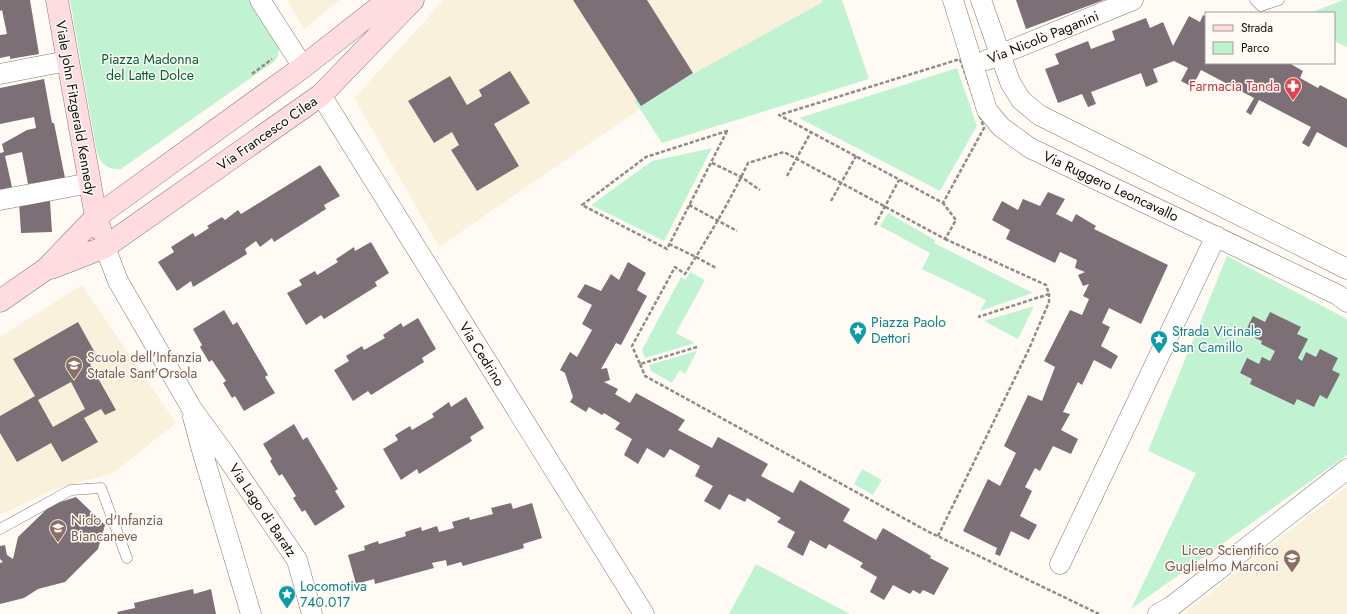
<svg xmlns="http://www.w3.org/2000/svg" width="1347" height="614" viewBox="0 0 1347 614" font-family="Jost,sans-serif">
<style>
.built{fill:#faf1dd}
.green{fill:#c1f3d3}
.building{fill:#7c7076;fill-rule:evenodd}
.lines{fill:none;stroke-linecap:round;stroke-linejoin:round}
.lane-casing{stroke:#7d786d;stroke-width:11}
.street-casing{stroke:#7d786d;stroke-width:21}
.secondary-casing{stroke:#7d786d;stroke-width:23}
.path{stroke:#8f8c87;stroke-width:2.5;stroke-dasharray:4 2;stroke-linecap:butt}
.lane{stroke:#fff;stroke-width:10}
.street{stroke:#fff;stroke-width:20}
.secondary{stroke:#fedce1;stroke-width:22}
.labels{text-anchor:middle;stroke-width:3;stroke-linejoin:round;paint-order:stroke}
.street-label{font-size:14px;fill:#100e0a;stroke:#fffbf4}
.park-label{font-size:14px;fill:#045c36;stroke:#fffbf4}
.health-label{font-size:14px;fill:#be3a42;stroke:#fffbf4;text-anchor:end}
.culture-label{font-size:14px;fill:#0d838f;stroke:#fffbf4;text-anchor:start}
.education-label{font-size:14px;fill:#785e54;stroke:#fffbf4;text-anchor:start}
</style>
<rect width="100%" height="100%" fill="#fffbf4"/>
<path class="built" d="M287,0H340L304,29Z
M444,0H821L823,2L637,111L439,247L354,98Z
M82,285L176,423L113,473L53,490L0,515V337Z
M1347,487V614H1183L1289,531Z"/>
<path class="green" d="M70,0H249L279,47L278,55L275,61L121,169C108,170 101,165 97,152Z
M821,0H842L869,79L662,143L634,100L638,97L643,104L684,79L823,2Z
M1343,0H1347V47L1334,41V13H1310Z
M957,68L977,126L940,191L799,118Z
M712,148L664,241L591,205L652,161Z
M888,213L935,240L934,243L1033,293L980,311L986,300L922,269L930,253L880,226Z
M1227,256L1347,319V455L1131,609L1196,473L1148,451Z
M690,272L705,280L676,333L695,343L645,358L642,350L681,277L685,280Z
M1034,306L1018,339L984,321Z
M697,351L685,374L680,370L672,383L651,371L649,365Z
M862,469L882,480L873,495L854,484Z
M756,564L850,614H729Z"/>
<path class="building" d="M0,0H30L39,54L10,59V56L0,58V35L7,34L2,10L0,11Z
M573,0H647L693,73L641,106Z
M1016,0H1104L1026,29Z
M1203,15L1206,17V63H1289L1303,71L1300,78L1318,88L1320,85L1347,99V148L1317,132L1309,147L1302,143L1311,127L1259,100L1251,115L1246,112L1254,98L1201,70L1192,87L1181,81L1188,68L1174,61L1153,69L1158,82L1146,87L1141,73L1091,92L1096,104L1088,107L1082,94L1058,103L1045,69L1059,64L1055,54L1088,41L1091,49L1115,40L1112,31L1146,18L1150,28L1163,22L1173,46L1189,16L1200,22Z
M510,71L530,103L494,124L519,166L477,191L451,150L459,145L452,132L434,143L408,101L450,76L467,105L482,96L479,90Z
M44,79L52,123H54L65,178L28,184L22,152L5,156L12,187L0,190V153L4,152L2,144L27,130L36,128L34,117L0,124V88Z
M320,165L340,196L324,205L326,209L274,242L272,238L260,247L256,241L245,249L247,254L193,287L191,281L177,291L158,262L174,252L171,247L193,233L195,237L209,228L207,226L222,217L225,220L238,210L241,214Z
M1048,192L1065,199L1056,214L1072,222L1076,214L1096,226L1094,229L1168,265L1141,324L1109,308L1102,323L1110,327L1101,346L1118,356L1111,369L1094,360L1082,385L1078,382L1063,412L1070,414L1061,430L1078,439L1071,454L1053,446L1040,471L1035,468L1025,487L1032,491L1020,516L1037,525L1029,540L1011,531L1000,556L995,554L997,548L963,531L988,479L1000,486L1016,453L1004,446L1028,395L1042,401L1055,367L1044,361L1070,310L1082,315L1089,299L1083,296L1089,284L1083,286L1078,275L1085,272L1075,268L1077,260L1060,252L1055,263L1006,239L1010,230L992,220L1002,201L1018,210L1023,199L1040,206Z
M50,201L52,232L21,233L19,202Z
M371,242L389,273L375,282L377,286L324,319L321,315L306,325L287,293L302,285L299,280L315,271L317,275L338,262L336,259L354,247L355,251Z
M628,262L646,273L637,290L647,296L621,345L616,343L601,369L607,368L610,380L604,382L618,389L615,394L630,403L636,393L685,420L678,430L712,448L718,437L768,464L761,476L793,493L800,480L850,509L843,521L876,540L883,528L931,556L930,558L949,568L934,595L923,590L920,594L913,590L910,594L893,585L884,600L870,592L877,577L860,567L863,563L829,544L826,549L810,540L803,556L787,547L795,532L777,522L781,518L747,498L745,502L729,494L720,510L704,501L713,486L695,476L700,466L670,449L664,458L647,448L638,464L624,455L632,439L615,429L620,423L604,413L602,415L589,407L586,412L570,402L573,397L565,373L560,370L570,352L577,357L592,330L582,324L592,305L577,297L585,284L601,291L611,274L619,280Z
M224,310L233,325L237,322L268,375L265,377L275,393L244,411L235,396L232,398L223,383L226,381L212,360L209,362L200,347L202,345L193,329Z
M1270,312L1301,327L1297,334L1308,339L1298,358L1302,361L1306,352L1316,357L1320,349L1338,358L1332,370L1340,374L1327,399L1320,395L1314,407L1297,399L1294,405L1250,384L1252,379L1240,373L1247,358L1259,364L1262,357L1270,361L1275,351L1261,344L1262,341L1255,338L1257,333L1247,328L1253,316L1265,322Z
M418,318L436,349L422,358L424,362L371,395L368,391L353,401L334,370L349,361L346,356L362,346L364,350L385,338L383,335L401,323L403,327Z
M78,322L99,360L90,364L116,410L105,415L101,409L84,418L98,442L62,462L51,443L17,462L0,433V416L35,396L13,359ZM71,382L85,409L53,427L38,400Z
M466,397L484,428L470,437L472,441L419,474L417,469L401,480L383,449L398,440L395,435L410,426L412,430L434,417L432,414L449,402L451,407Z
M294,424L303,440L307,437L338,489L335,491L345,507L315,526L305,510L302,512L293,498L296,496L282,474L279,476L270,461L272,459L263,444Z
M76,497L105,525L98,549L65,582L38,589L24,598L0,604V563L3,562L0,559V546L5,545L7,555L13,559L18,537L51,505Z
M511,503L513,509L532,503L542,538L523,544L524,548L463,566L461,562L447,566L446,560L432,563L434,568L375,584L374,579L356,584L348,555L365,550L364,546L378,541L379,544L406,536L405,532L421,527L422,531L437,526L439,532L454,528L452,522L469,517L470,520L493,514L491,508Z
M193,589L194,594L211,589L216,614H118L117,612L135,608L134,603Z"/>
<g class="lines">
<g class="lane-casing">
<path id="lane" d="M1255,0L1261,6L1279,0
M0,529L71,490L101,488L127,558"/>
</g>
<g class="street-casing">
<path id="street" d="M260,0L303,67
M953,0L987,110L1001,127L1030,148L1338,295L1347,302
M981,0L1010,82L1021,100L1039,115L1347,269
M987,60L1133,0
M0,74L67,61
M321,95L644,614
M0,200L90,183
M105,247L118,281L192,409L224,453L297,560L312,614
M193,417L203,454L251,614
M1060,564L1216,236
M1158,614L1172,606L1347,469"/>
</g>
<g class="secondary-casing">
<path id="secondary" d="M57,0L96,217L100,229
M51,268L105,247L321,95L413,0
M0,301L46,269L96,217L303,67L388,0"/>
</g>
<path class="path" d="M960,59L984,128L943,203L779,115Z
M252,74L272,59
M727,131L667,249L582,205L646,157Z
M712,163L741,177L760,190
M787,176L811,132
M831,201L856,156
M689,205L737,231
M875,225L899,180
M945,239L1046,285L1049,294L978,317
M669,244L696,257L716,268
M697,347L640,364L632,346L675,267L685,274C708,238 730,201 748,163L784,152L945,239L956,220L943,203
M640,364L645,376L927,531L1099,614
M938,536L1029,349L1049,302V294"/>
<use href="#lane" class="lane"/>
<use href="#street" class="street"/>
<use href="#secondary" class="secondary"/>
</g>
<defs>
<g id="pharmacy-pin" transform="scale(0.9)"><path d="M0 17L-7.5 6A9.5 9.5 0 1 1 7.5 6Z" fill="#e0444e" stroke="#fffbf4"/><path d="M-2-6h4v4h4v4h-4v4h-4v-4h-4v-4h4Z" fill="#fff"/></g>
<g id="sight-pin" transform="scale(0.9)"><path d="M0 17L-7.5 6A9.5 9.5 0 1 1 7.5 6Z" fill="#0f9aa8" stroke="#fffbf4"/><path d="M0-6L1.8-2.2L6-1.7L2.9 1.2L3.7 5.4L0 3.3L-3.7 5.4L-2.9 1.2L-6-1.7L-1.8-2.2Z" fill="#fff"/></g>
<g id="school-pin" transform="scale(0.9)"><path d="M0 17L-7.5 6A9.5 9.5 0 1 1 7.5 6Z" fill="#8d6e63" stroke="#fffbf4"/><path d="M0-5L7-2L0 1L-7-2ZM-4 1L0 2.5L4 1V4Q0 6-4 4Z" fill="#fff"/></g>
</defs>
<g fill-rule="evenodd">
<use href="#pharmacy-pin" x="1293" y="86"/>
<use href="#sight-pin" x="858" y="330"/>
<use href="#sight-pin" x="1159" y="339"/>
<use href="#school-pin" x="74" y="365"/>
<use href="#school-pin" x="58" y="528"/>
<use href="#school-pin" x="1292" y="558"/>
<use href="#sight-pin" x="287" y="594"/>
</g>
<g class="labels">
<g class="street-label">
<text transform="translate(1043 37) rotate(-22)" y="5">Via Nicolò Paganini</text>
<text transform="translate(76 108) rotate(80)" y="5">Viale John Fitzgerald Kennedy</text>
<text transform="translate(267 133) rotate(-35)" y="5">Via Francesco Cilea</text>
<text transform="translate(1111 186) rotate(25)" y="5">Via Ruggero Leoncavallo</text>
<text transform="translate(482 354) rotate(58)" y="5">Via Cedrino</text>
<text transform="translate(263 510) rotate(56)" y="5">Via Lago di Baratz</text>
</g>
<g class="park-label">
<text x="150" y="64">Piazza Madonna<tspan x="150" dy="16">del Latte Dolce</tspan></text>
</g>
<g class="health-label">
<text x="1280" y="91">Farmacia Tanda</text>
</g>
<g class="culture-label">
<text x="871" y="327">Piazza Paolo<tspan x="871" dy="16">Dettori</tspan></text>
<text x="1172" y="336">Strada Vicinale<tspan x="1172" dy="16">San Camillo</tspan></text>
<text x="300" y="591">Locomotiva<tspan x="300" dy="16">740.017</tspan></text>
</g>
<g class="education-label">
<text x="87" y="362">Scuola dell'Infanzia<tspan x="87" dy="16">Statale Sant'Orsola</tspan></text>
<text x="71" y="525">Nido d'Infanzia<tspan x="71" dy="16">Biancaneve</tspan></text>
<text x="1279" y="555" text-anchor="end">Liceo Scientifico<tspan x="1279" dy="16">Guglielmo Marconi</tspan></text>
</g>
</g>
<rect x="1205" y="12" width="130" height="52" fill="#fffbf4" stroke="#9f9c96"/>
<rect x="1213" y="25" width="20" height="6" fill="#fedce1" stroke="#9f9c96"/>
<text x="1241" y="32" font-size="12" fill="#100e0a">Strada</text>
<rect x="1213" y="42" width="20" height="12" fill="#c1f3d3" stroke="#9f9c96"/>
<text x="1241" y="52" font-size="12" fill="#100e0a">Parco</text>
</svg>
